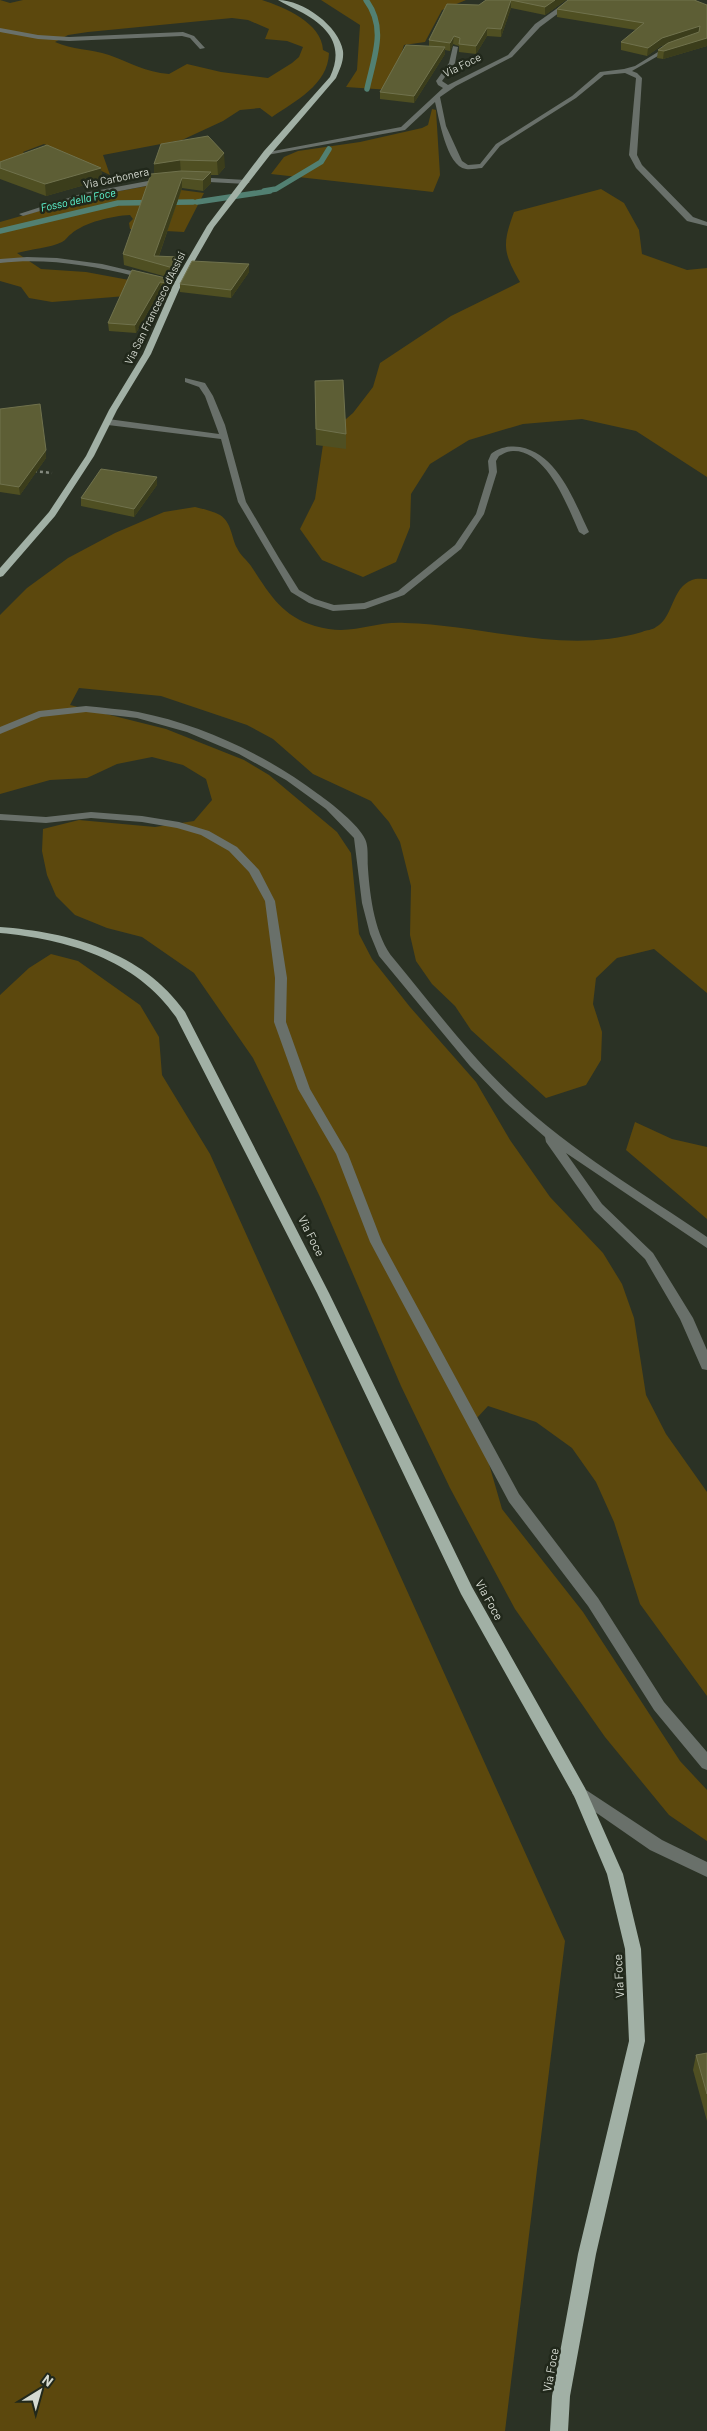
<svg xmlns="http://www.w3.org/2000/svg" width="707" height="2431" viewBox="0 0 707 2431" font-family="Barlow,sans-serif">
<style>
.green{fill:#5c480d;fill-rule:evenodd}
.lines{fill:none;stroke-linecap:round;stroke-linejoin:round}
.stream{stroke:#528072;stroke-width:5.5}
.path{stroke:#858b80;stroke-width:2.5;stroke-dasharray:3 3;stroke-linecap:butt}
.minor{fill:#69706a;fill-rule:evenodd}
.major{fill:#a1b0a5;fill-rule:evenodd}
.wall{fill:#4f4f22}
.shaded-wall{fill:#3b3d1b}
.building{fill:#5d5e35;stroke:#70724d}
.labels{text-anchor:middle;stroke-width:5;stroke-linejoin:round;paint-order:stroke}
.far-street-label{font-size:11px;fill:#d5dad1;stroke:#21281b}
.far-water-label{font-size:11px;font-style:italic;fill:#5ffed7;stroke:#21281b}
.street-label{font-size:12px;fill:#d5dad1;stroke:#21281b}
</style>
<rect width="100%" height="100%" fill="#2b3225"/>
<path class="green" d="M0,0L10,3L23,0H262C284,7 322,23 323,50L329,53C328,85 295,101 272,117L260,108L240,110L223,121L182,140L103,155L110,175L44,144L23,152L26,155L0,165ZM232,18L248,20L269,29L265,39L287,41L303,47L299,57L292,63L268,78L221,72L187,64L169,74C145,72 131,63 109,55C91,49 72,50 55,42L68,35L88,32Z
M321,0H466L442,10L425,42L404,45L390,90L346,87L357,70L360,25Z
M432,109L436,110L440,175L433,192L271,174L284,157L298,151L360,142L422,128L428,125Z
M163,183L166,188L204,193L184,232L130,229L129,223L133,219L130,215C112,216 85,222 71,234C68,236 66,240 62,242C50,248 31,249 17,253L41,269L86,272L129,280L126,296L52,302L29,298L21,287L0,281V222L88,197Z
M601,189L624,203L639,230L642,254L687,270L707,268V477L636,431L582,419L523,424L469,440L430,464L411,494L410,527L396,562L363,577L322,560L300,529L315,499L324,438L353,413L373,387L380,363L451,316L520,282C503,252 502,245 514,212Z
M195,507C203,509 213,511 220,515C232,523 231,537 237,548C240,555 247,560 251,566C269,593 281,616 315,626C352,637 372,621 405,623C484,625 564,655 642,632C646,630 653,630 656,627C674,617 671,588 692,580C696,578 703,579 707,579V993L654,949L617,958L596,978L593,1004L602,1032L601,1060L586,1085L546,1098L471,1030L455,1006L432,984L416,961L410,935L411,886L400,842L389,822L371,801L313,774L273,739L247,725L161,696L79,688L70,705L166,729L244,760L269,775L337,832L351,853L359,934L372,959L410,1007L476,1082L510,1140L550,1197L603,1253L622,1284L634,1318L646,1395L666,1434L707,1492V1696L640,1604L614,1522L596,1482L572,1448L536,1422L488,1406L476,1419L502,1509L583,1612L680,1761L707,1790V1841L669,1815L605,1737L515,1609L450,1488L401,1386L320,1197L253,1058L194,973L142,937L107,928L75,915L56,896L47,875L42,851L43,829L79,820L155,827L194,821L212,800L206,779L183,765L152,757L117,764L87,778L50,780L0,794V615L27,588L68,558L115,533L164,512Z
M51,954L78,961L140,1005L159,1037L162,1075L210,1154L565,1941L505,2431H0V995L29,968Z
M635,1122L672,1139L707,1147V1219L626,1150Z"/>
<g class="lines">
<path class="stream" d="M366,0C387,28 374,57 367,89
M264,191L276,189L321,162L329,149
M197,202L270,191
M0,231L118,203L193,202"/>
<path class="path" d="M34,471L52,473"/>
<path class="minor" d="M569,0H576L540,27L512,57L456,86L440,97L446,126L462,161L468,165L480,164L496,144L572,96L600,72L624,69L635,66L671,44H675V46L632,71L637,73L642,78L637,155L642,165L693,217L707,222V226L687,221L636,168L629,155L636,78L625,73L604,75L576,98L500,146L482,168C477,168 471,170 466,169C446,166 439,117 435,102L405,130L267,155L263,153L401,127L443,88L438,85L436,81L449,63L453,46L458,47L455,63L442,81L448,85L508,55L535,24Z
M0,28L38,35L69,37L183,32L194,36L205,48L200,49L190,38L182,36L69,41L38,39L0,32Z
M194,177L246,180L250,182L246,184L191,181L190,179Z
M164,178L168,180L167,182L88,197L23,216L19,214L84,193Z
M27,257L57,258L102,264L182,283C174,289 144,279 134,276C90,265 45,258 0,263V259Z
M185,378L205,383L213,396L225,425L246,502L279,558L299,590L315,599L334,605L364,603L398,591L455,545L476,514L489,472L488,461L491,454C498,448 510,445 520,447C558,454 574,501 589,532L584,535L579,532C568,507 547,450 513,451C508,451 503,454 499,456L496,461L497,472L484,514L461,549L404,595L365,609L333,611L309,603L291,592L238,502L221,439L108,425L104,422L108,419L219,434L205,396L199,387L185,382Z
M86,706C103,708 121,709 138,712C203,725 266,755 318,794C331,803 359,825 365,839C369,847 367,859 368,869C370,897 375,937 394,959C433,1006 469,1055 514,1097C572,1152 642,1192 707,1237V1248L566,1153L602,1204L653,1253L693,1318L707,1350V1370L702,1369L680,1319L645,1259L594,1210L546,1142L545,1137L505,1102L470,1066L379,956L370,934L362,903L354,838L326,809L286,780L239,754L187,732L137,718L86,712L41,717L0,734V727L39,711Z
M91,812L142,816L179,822L209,831L237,847L259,870L275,901L287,978L286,1022L310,1089L348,1154L382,1242L519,1494L598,1598L664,1702L707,1752V1770L702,1768L654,1710L588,1606L509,1502L370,1242L336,1154L298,1089L274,1022L275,978L265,901L249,872L229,851L201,835L177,828L142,822L91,818L46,823L0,820V814L46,817Z
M580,1786L662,1840L707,1862V1877L650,1850L575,1798L572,1793L575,1788Z"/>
<path class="major" d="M278,0C303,0 339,26 343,51C344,61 340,69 336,78L270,155L214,227L182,283L151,354L117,410L94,456L55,516L3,576L0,577V568L49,512L86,456L109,410L143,354L174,283L207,226L264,151L330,77C345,45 328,26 299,11C292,7 284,4 278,0Z
M0,927C69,932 143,952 185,1012L329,1293L472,1587L585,1788L623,1874L641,1949L645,2041L596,2254L570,2396L568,2431H550L552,2396L578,2254L629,2041L625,1949L607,1874L574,1796L461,1594L317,1293L176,1017C136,959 66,939 0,933Z"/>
</g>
<path class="wall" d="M486,0H566L545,15L511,8L501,37L487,36L476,54L459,52V46L453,44L450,51L445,50V54L414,103L380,99V92L429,46V40Z
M697,0L696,1L707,5V46L663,59L657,58L658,50L665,45L661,46L647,56L621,50V42L636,30L557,17V9Z
M208,136L225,167L218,175H211V183L203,191L182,188L159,256L180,257V268L174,279L124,265L123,254L154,174V164Z
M0,162L101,168L102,180L46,196L0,179Z
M132,270L170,279V287L169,290L161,289L136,333L109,331L108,323Z
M249,272L231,298L180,292V284Z
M315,396L346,434V449L316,445Z
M0,409L46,458L20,495L0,492Z
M157,485L134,517L81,506V498Z
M707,2053V2121L693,2070L696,2055Z"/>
<path class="shaded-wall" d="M511,0V8L501,37V29Z
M555,0H566L545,15V7Z
M700,26L699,34L661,46L647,56L648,48L662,38Z
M487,28V36L476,54V46Z
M454,36L453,44L450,51V43Z
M707,38V46L663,59L664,51Z
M445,47V54L414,103V96Z
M224,153L225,167L218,175L217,161Z
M180,160L181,174L154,178V164Z
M101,168L102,180L46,196L45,184Z
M211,172V183L203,191V180Z
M182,178V188L156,264L154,256Z
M180,257V268L174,279L173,268Z
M249,264V272L231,298V290Z
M170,279V287L169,290L168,283Z
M160,282L161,289L136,333L135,325Z
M46,450V458L20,495L19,487Z
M157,477V485L134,517V509Z"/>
<path class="building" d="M486,0H555L545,7L511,0L501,29L487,28L476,46L459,44L460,38L454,36L450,43L429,40L447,4L479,5Z
M568,0H694L707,5V38L664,51L658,50L668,43L699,32L700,26L662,38L648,48L621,42L644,23L557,9Z
M406,45L445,47L414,96L380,92Z
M208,136L224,153L217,161L180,160L154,164L161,144Z
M47,145L101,168L45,184L0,168V162Z
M181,171L211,172L203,180L182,178L154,256L180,257L173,268L123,254L151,174Z
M192,261L249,264L231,290L180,284Z
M132,270L170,279L168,283L160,282L135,325L108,323Z
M343,380L346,434L316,429L315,381Z
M40,404L46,450L19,487L0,484V409Z
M101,469L157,477L134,509L81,498Z
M707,2053V2094L696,2055Z"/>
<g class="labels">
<g class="far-street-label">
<text transform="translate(462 65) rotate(-26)" y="4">Via Foce</text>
<text transform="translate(116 178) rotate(-12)" y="4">Via Carbonera</text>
<text transform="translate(155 308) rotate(-64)" y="4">Via San Francesco d'Assisi</text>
</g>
<g class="far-water-label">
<text transform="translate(78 200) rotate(-12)" y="4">Fosso della Foce</text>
</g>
<g class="street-label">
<text transform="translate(311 1236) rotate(63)" y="4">Via Foce</text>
<text transform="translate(489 1600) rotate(61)" y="4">Via Foce</text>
<text transform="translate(619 1976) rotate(-93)" y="4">Via Foce</text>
<text transform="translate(551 2370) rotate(-80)" y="4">Via Foce</text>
</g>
</g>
<g transform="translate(40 2391) rotate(37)" stroke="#21281b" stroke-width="4" paint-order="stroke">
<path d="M0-4L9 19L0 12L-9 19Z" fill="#d5dad1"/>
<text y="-8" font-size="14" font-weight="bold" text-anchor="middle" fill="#d5dad1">N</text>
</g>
</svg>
